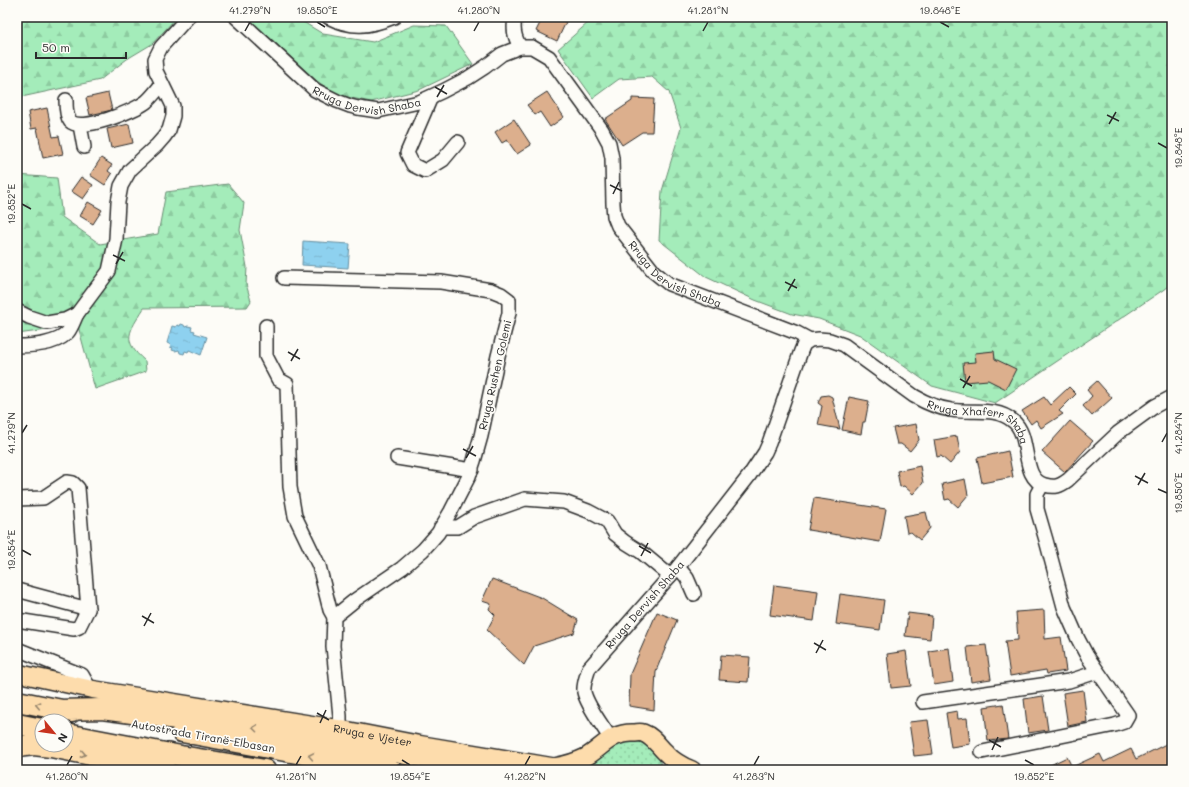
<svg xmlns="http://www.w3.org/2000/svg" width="1189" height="787" viewBox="0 0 1189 787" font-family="Mali,sans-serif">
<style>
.green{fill:url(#green-dots);stroke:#688c72}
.forest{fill:url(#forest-firs);stroke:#688c72}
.water{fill:url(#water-ripples);stroke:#668fa1}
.building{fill:#dcaf8d;stroke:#2b2b2b}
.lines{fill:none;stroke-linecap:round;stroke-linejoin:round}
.minor-casing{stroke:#2b2b2b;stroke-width:16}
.major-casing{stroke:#2b2b2b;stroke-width:20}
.highway-casing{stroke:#2b2b2b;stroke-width:23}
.minor{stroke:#fdfcf7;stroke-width:13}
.major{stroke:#fddcac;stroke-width:17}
.highway{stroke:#fddcac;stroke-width:20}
.oneway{stroke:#94846c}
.ticks{fill:none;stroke:#2b2b2b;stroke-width:1.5}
.labels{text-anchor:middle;stroke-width:3.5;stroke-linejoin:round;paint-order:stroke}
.street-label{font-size:11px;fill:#2b2b2b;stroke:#fdfcf7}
.neatline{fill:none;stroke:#2b2b2b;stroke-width:1.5}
.ticks-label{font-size:10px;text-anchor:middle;fill:#2b2b2b}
</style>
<defs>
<pattern id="green-dots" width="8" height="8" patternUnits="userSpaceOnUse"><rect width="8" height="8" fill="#a4ecba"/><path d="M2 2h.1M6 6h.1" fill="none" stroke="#8dcba0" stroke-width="1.8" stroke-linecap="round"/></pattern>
<pattern id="forest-firs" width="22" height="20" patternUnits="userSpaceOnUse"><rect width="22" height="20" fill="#a4ecba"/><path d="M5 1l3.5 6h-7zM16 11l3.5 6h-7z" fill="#8dcba0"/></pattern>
<pattern id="water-ripples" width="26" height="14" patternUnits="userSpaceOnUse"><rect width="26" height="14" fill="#8ed1ef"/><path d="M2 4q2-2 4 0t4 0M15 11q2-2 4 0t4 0" fill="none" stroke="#7bb4cd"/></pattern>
</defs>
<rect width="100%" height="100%" fill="#fdfcf7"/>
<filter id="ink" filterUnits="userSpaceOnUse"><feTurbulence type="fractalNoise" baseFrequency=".025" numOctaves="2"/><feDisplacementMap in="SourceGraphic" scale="8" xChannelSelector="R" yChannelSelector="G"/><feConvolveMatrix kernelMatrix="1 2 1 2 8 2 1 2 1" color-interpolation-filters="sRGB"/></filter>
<g filter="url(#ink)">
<path class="green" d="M637,738L652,747L659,758L662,770H580L599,759L616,744Z"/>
<path class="forest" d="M17,17H177L152,44L127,59L100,80L17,98Z
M247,17H295L323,34L373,42L414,25L446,26L473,64L419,90L371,102L337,95L317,81Z
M591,17H1172V283L1163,290L995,403L932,386L860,335L819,319L792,314L755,300L706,277L659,240L662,191L681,128L669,92L652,77L619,79L593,98L558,49L589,22Z
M17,175L57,178L62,217L100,244L158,234L166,192L228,184L244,203L240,230L247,267L246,284L251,301L247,307L144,308C129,332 121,340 145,361L146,371L95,389L78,326L17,334Z"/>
<path class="water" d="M303,241L350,244L348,268L302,265Z
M181,324L184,325L185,327L188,326L192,327L191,330L195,331L194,333L207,337L201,355L189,350L188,352L185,351L184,354L180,353L179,350L175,351L172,350L173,348L170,347L171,345L167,343L172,326L176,327L177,325L180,326Z"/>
<path class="building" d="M543,17H556L566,22L557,41L536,31Z
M547,92L564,117L550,127L540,112L535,115L527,105Z
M108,93L112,110L90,115L86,98Z
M632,98L654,99L652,132H642L622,145L605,119L632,101Z
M47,108L53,137L59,136L63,154L43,158L37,128L31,129L28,112Z
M514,119L531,145L517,154L507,140L502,143L495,132Z
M129,124L133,143L111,148L107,129Z
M101,158L112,165L108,171L112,174L105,185L90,175Z
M81,177L93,185L83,199L71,191Z
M88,202L102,210L93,224L80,216Z
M994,351L995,359L1016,369L1006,389L988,380L965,382L963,363L976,362L975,353Z
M1097,381L1112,398L1092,416L1083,406L1092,396L1087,390Z
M1069,387L1076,394L1059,411L1063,414L1041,428L1036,420L1031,424L1022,411L1044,397L1050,405Z
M828,395L832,397L840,429L818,425L822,406L818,403L821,396Z
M849,397L869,401L865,422H863L861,434L842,430Z
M1070,421L1093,441L1065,472L1042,452Z
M916,424L919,440L910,451L901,444H897L893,428Z
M957,436L960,452L950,464L941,456L937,457L934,440Z
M1008,451L1013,477L982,483L977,458Z
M920,466L923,483L913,494L904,486L900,487L897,471Z
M965,479L968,495L958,507L949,499L945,500L942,484Z
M814,498L886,509L880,542L808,530Z
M926,512L930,528L920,540L911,532L907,533L904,516Z
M492,579L542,598L578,620L574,633L534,646L524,665L487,630L495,615L489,609L491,604L482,601Z
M774,585L818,591L814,621L770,615Z
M840,594L884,600L880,630L836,624Z
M1044,610L1045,639L1061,637L1066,671L1047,674L1046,670L1010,676L1005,641L1018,640L1016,612Z
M657,612L677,620L656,671L654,710L629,706L630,674Z
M908,613L932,616L930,639L905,636Z
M986,645L991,679L971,682L967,647Z
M949,648L953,682L934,685L929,651Z
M906,651L911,686L891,688L887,654Z
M721,655L750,657L748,682L719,680Z
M1083,690L1087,722L1068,726L1063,693Z
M1043,696L1048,730L1028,733L1024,699Z
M1003,704L1008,739L988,741L984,707Z
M957,711L958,719L967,718L970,744L951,747L946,713Z
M928,720L933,754L914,756L909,722Z
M1172,741V770H1040L1067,757L1072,767L1100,754L1104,762L1131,749L1136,759Z"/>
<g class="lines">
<g class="minor-casing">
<g id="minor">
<path id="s1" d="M236,17L315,90L337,101L350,106L358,108L378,111L419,102L443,91L468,78L485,67L502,54L520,47H532L549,57L602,130L609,143L612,158L613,204L614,216L618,226L654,272L669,284L797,333L810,340"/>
<path d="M328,17C352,29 369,27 394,17"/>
<path d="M515,17C513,29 514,36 520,47"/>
<path d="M431,97L407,153L413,165L425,171L443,160L458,142"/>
<path d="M66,100C66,106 66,116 70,121C81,133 134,111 146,102C152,97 157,90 162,84"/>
<path d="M80,125L84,147"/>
<path d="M284,278L441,282L491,290L501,294L509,300V313L498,356L481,436L474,461L469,476L451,511L438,533L423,550L402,568L355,600L334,617L333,646L340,716V729"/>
<path d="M17,311L29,317L47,323L65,320L77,314L109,271L116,239L118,202L121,186L130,170L157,145L164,137L169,130L173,116V106L156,71L155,59L161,47L188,17"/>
<path d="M266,326V356L278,379L287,384L290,487L295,516L319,566L330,610L334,617"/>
<path d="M17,346C32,346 58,344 68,332C72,327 74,320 77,314"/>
<path d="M397,458L472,470"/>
<path d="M17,499L43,498L67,482L73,483L78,488L88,609L79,627L74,629L17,620"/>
<path d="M441,527H458L474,517L525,499L564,502L588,511L607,521L615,534L625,542L641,552L670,576"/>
<path d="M678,567L687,578L694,594"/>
<path d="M17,590L88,609"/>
<path d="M17,649L82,675L90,689"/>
<path d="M923,702L1069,681L1097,672"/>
<path id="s2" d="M610,738C603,726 587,706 584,692C583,684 587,675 589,668L670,576L678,567L749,476L765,452L769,443L801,351L804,344L810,340L819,339L830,340L844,345L914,396C926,403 937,408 951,410C972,414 995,406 1013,421C1032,436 1020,479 1045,485C1055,488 1060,486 1068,480L1118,433L1155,406L1172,397"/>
<path d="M982,752L1115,725L1124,722L1128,715L1087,656L1078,639L1064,607L1046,540L1037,509V494L1042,485"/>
</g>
</g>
<g class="major-casing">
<g id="major">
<path id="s3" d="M17,673L90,689L340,729L417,744L554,767C566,765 574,763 586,757C603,747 611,732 634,733C637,733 640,732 643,733C654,737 658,746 666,753C673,761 682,766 692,770"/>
</g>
</g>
<g class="highway-casing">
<path id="highway" d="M17,701L72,712
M59,710L102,709L177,719L255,728L340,741L486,770
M17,724L42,729
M182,732L390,770
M66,734L181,756L265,770
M17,747L34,745L51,747L165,770"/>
</g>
<use href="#minor" class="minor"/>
<use href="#major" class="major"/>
<use href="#highway" class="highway"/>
</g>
<defs><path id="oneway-chevron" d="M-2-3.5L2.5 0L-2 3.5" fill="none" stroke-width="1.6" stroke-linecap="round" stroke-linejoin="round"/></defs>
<g class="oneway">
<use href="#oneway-chevron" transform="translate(38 705) rotate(-168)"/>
<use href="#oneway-chevron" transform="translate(255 728) rotate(-173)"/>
<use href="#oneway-chevron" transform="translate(83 754) rotate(11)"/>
<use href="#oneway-chevron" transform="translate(311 756) rotate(-170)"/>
</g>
</g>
<path class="ticks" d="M317,22L325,27M940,22L949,27M245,31L250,22M474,31L479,22M703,31L708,22M435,87L447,94M437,97L444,85M1107,115L1119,121M1109,124L1116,112M1158,143L1167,148M610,185L622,191M613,194L619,182M22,204L31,209M113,255L125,261M116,264L123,252M785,282L797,288M788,291L795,279M288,352L300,359M291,361L298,349M960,379L972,386M963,388L970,376M22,433L27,425M1162,442L1167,433M463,449L476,456M466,458L473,446M1135,476L1148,483M1138,485L1145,473M1158,489L1167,493M639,546L651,553M22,550L31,555M641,556L648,543M142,616L154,623M144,626L151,613M814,643L826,650M816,653L823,640M317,713L329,720M320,723L326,710M989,740L1001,747M992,750L998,737M402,760L410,765M1025,760L1034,765M67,765L72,756M296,765L301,756M525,765L530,756M754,765L759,756"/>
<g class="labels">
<g class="street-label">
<text dy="4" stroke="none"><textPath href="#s1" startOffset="162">Rruga Dervish Shaba</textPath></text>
<text dy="4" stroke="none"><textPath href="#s1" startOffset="630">Rruga Dervish Shaba</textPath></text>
<text transform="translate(495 375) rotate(-77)" y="4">Rruga Rushen Golemi</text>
<text dy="4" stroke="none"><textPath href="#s2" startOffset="673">Rruga Xhaferr Shaba</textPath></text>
<text dy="4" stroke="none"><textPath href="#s2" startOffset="162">Rruga Dervish Shaba</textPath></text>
<text transform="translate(203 736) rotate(10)" y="4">Autostrada Tiranë-Elbasan</text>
<text dy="4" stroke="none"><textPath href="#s3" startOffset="361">Rruga e Vjeter</textPath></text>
</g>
</g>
<rect width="1189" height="787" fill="none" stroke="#fdfcf7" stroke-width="44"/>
<g transform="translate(54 733) rotate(119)"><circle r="19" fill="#fdfcf7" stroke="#a9a8a5"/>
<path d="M0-3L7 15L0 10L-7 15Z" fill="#c8321e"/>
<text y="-6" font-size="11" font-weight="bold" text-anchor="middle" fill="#2b2b2b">N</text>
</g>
<path d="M36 52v6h90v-6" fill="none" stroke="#2b2b2b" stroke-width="2"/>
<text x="42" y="52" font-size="12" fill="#2b2b2b" stroke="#fdfcf7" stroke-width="3" paint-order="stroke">50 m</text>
<rect x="22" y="22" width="1145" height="743" class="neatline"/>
<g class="ticks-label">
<text x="250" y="14">41.279°N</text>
<text x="317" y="14">19.850°E</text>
<text x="479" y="14">41.280°N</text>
<text x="708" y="14">41.281°N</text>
<text x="940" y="14">19.848°E</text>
<text transform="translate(1178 148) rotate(-90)" y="4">19.848°E</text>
<text transform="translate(11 204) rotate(-90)" y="4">19.852°E</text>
<text transform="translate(11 433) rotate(-90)" y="4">41.279°N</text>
<text transform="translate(1178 433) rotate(-90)" y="4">41.284°N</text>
<text transform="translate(1178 493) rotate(-90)" y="4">19.850°E</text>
<text transform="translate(11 550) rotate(-90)" y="4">19.854°E</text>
<text x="67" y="780">41.280°N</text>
<text x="296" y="780">41.281°N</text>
<text x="410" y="780">19.854°E</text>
<text x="525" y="780">41.282°N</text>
<text x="754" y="780">41.283°N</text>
<text x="1034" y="780">19.852°E</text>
</g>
</svg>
